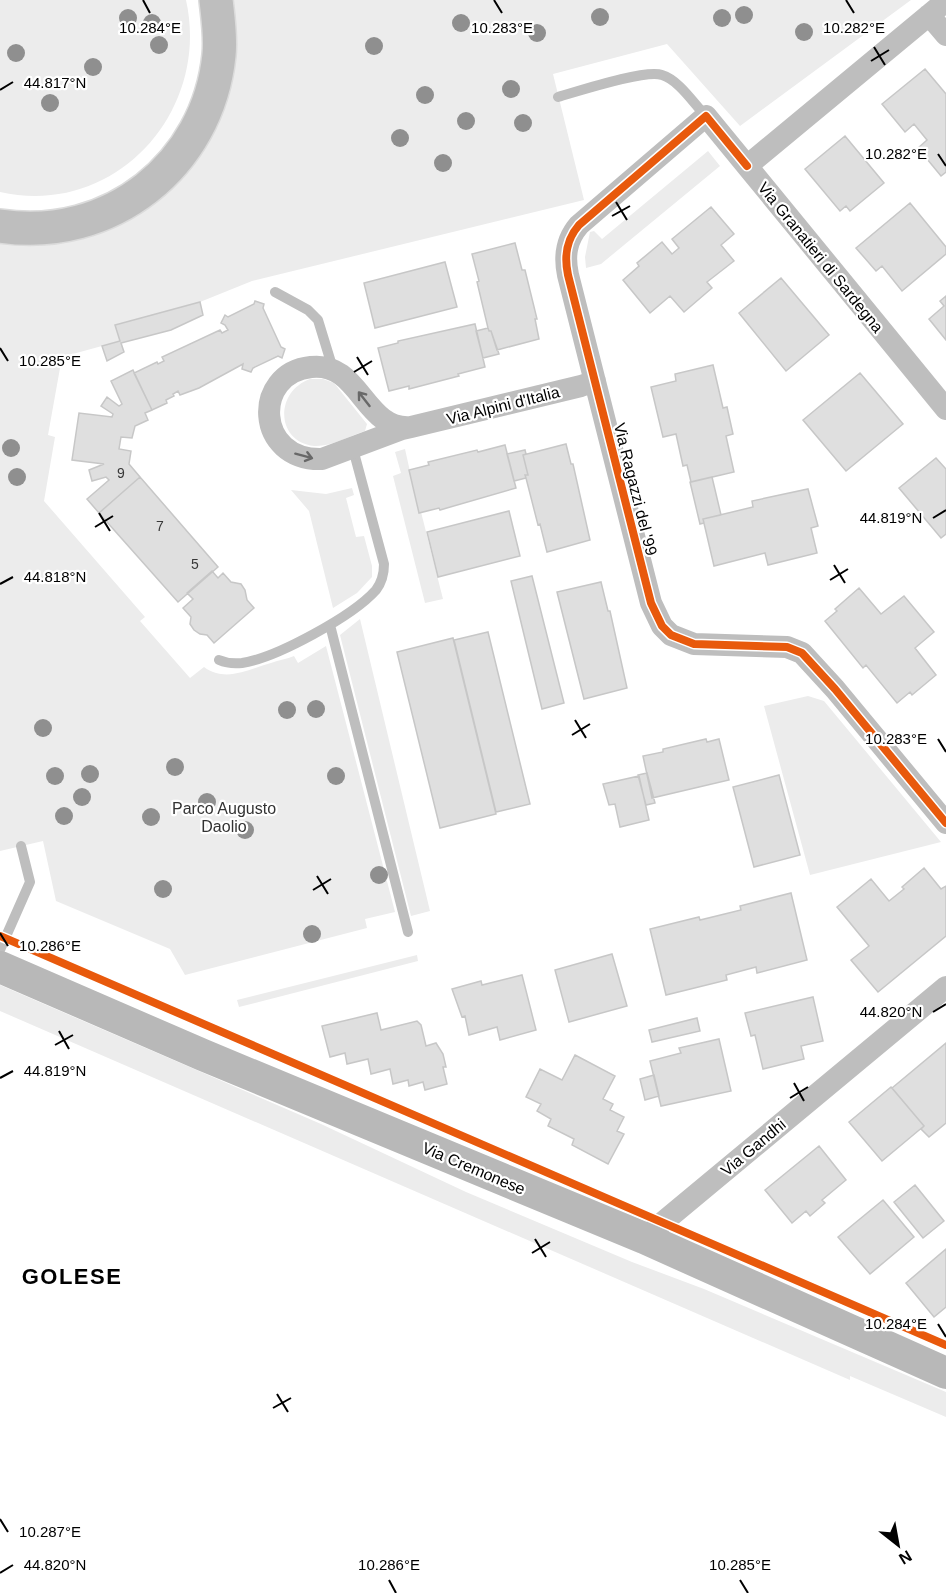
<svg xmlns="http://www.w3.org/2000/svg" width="946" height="1593" viewBox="0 0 946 1593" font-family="Helvetica,sans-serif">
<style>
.green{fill:#ececec}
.building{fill:#dfdfdf;stroke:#c7c7c7;stroke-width:1.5}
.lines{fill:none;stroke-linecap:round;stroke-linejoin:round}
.trunk-casing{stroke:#dbdbdb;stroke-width:36}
.service{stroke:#bebebe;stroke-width:10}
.minor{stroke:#bebebe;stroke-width:22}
.secondary{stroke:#b8b8b8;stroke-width:32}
.trunk{stroke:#bebebe;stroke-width:33}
.cycleway-casing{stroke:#fff;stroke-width:11}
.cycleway{stroke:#e8590c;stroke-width:8}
.tree{fill:#8f8f8f}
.oneway{stroke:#686868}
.ticks{fill:none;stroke:#000;stroke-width:2}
.labels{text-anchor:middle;stroke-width:4.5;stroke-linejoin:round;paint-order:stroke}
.number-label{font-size:14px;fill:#383838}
.street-label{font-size:16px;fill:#000;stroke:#fff}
.park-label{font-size:16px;fill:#333;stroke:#fff}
.district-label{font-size:22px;font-weight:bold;letter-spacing:1.5px;fill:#000;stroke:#fff}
.ticks-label{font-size:15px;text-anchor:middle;fill:#000;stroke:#fff;stroke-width:4.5;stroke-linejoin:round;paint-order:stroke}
</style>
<rect width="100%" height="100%" fill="#fff"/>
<path class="green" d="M0,0H186C211,112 115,218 0,192Z
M233,0H911L740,126L667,44L553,74L584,200L252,281L200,302L116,325L120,341L62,357L48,435L55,437L44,501L145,617L140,621L190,678L204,667C226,683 249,669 271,663C279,660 287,659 294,656L298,663L326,646L395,912L365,919L367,928L185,975L170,949L56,901L43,841L0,851V243C147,257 253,147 233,0Z
M708,151L720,166L601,264L586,268L585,257L590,232L594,231L602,239Z
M310,379H323L334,383L367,424L365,431C350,436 330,447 314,446C276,442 274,392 310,379Z
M405,449L419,512H421L443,599L425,603L393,476L401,473L395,452Z
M352,488L354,495L346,498L356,537L364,536L372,566V577L357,593L333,608L309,511L291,490L326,494Z
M360,619L430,911L411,916L340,635Z
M808,696L824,701L941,842L810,875L764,706Z
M417,955L418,961L239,1007L237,1000Z
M0,985L321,1124L466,1192L632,1262L704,1289L946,1392V1417L850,1376V1380L0,1011Z"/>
<path class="building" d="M925,69L946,94V172L941,176L918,148L927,140L914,124L905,132L882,104Z
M845,136L884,183L850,211L846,206L840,211L805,169Z
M910,203L946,247V254L902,291L882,266L876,271L856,248Z
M711,207L734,234L721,245L734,261L707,282L712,288L684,312L670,296L650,313L623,280L639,266L637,263L662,242L672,254L679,248L672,239Z
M515,243L522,270H525L537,319H535L539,339L497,350L491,331H489L488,328L477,282L479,281L472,254Z
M445,262L457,307L375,328L364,283Z
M781,278L829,335L786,371L739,313Z
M946,296V340L929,319L944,306L940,301Z
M255,301L264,304L263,308L281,347L285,349L282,358L278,356L253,368L251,372L242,369L243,364L199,388L180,395L178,391L173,394L174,396L166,400L167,403L152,410L134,373L157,362L158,364L164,361L162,357L220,330L222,333L228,330L225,325L221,323L225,315L228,317L254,304Z
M200,302L203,315L171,330L121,343L124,352L107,361L102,346L120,341L115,325Z
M475,324L485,367L458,374L459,376L409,389V386L389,391L378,348L398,343V341Z
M488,328L489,331H491L499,354L483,358L476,331Z
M713,365L723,408L727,407L733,434L726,436L734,472L691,482L687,465L683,466L676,434L663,437L651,387L676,381L675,374Z
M133,370L152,410L145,413L148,420L135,426L132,438L121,437L119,449L131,451L129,464L140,477L99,513L87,499L109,480L106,477L92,481L89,470L104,464L72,460L79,413L112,417L113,414L101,406L107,397L119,406L122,404L111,381Z
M860,373L903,424L846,471L803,420Z
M566,444L571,464H573L590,540L547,552L540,524L538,525L526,478L525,475H528L523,455Z
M505,445L516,488L440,510L439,508L419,513L409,470L429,465L428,462L477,450L478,452Z
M525,450L526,454L523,455L528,475H525L526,478L514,481L507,454Z
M936,458L946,469V534L941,538L899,488Z
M140,477L218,567L178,602L99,513Z
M712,477L721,515L703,519L704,523L700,524L690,482Z
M808,489L818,526L811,528L817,553L768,565L765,553L714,566L703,519L753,507L752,501Z
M509,511L520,556L438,577L427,532Z
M212,571L218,578L223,573L231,582L241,584L245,590L247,600L254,608L214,643L207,635L200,634L194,630L190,624L191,617L183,608L193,599L187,593Z
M532,576L564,703L542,709L511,581Z
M601,582L608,611H610L627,688L584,699L557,592Z
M859,588L881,614L904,596L934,632L915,648L936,675L912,695L910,692L897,703L866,665L863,668L825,621L837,611L835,609Z
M488,632L530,804L496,812L454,640Z
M453,638L496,814L440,828L397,652Z
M706,739L707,742L719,739L729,780L652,798L643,756L663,752V749Z
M647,773L655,803L646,805L638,775Z
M779,775L800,855L754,867L733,787Z
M639,776L649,820L620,827L615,804L609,805L603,784Z
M924,868L941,889L946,886V936L878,992L851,960L869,946L837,907L871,879L889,901L904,889L902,887Z
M791,893L807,960L757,973L756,967L726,975L727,980L666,995L650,929L699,917L700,920L741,910L740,906Z
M612,954L627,1006L569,1022L555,970Z
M522,975L536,1030L500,1040L497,1027L469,1035L465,1016L462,1017L452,989L481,981L482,985Z
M813,997L823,1041L801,1046L804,1059L763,1069L755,1035L751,1036L745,1013Z
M377,1013L381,1030L417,1021L421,1025L426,1046L436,1043L443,1054L446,1067H443L447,1084L425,1090L423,1082L409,1086L408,1080L393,1084L390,1069L371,1074L368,1059L347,1064L345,1053L330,1057L322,1026Z
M697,1018L700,1031L652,1042L649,1030Z
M719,1039L731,1091L661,1106L650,1061L681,1053L679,1048Z
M946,1043V1123L929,1137L921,1129L924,1126L892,1088Z
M575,1055L615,1076L603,1099L613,1104L610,1110L624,1117L617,1131L624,1134L608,1164L572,1145L574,1139L548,1126L551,1119L537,1111L541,1104L526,1097L540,1069L562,1080Z
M654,1075L659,1096L645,1100L640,1079Z
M891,1087L924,1126L882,1161L849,1122Z
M819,1146L846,1180L822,1200L825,1203L810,1216L806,1211L792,1223L765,1190Z
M915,1185L944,1221L923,1238L894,1202Z
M883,1200L914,1237L870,1274L838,1237Z
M946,1249V1307L934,1317L906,1283Z"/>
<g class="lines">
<g class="trunk-casing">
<path id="trunk" d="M0,226C110,243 208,165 219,55C221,37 218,18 216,0"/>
</g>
<path class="service" d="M558,97C579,91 645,69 662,75C679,80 694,104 706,116
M275,292L308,310L318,320L333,369
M330,625L408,932
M219,660C226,663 233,664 242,663C276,658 353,616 376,590C382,582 384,573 384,564L353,449
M0,950L30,882L21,846"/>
<path class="minor" d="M946,1L747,166L946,409
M929,15L946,35
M747,166L706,116L579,225C566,240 564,256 568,275L651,603L662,626L671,635L694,644L787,647L802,653L835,689L946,823
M411,427C364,431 360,361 311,367C252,373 255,461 322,459L402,429L411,427L581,386L595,381
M644,1238L946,987"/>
<path class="secondary" d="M0,967L203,1055L644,1238L946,1373"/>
<use href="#trunk" class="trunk"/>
<g class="cycleway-casing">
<path id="cycleway" d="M747,166L706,116L579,225C566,240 564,256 568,275L651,603L662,626L671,635L694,644L787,647L802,653L835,689L946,823
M0,936L946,1345"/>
</g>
<use href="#cycleway" class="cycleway"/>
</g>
<g class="tree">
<circle cx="744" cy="15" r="9"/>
<circle cx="600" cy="17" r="9"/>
<circle cx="128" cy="18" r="9"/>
<circle cx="722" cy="18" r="9"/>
<circle cx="152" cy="23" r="9"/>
<circle cx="461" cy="23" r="9"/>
<circle cx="804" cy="32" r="9"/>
<circle cx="537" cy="33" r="9"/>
<circle cx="159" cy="45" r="9"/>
<circle cx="374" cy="46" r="9"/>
<circle cx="16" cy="53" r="9"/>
<circle cx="93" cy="67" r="9"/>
<circle cx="511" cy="89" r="9"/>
<circle cx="425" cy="95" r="9"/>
<circle cx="50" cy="103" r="9"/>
<circle cx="466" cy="121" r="9"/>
<circle cx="523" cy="123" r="9"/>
<circle cx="400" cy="138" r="9"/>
<circle cx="443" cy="163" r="9"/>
<circle cx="11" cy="448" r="9"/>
<circle cx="17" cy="477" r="9"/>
<circle cx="316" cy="709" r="9"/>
<circle cx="287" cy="710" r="9"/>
<circle cx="43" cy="728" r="9"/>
<circle cx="175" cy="767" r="9"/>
<circle cx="90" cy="774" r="9"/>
<circle cx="55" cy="776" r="9"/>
<circle cx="336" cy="776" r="9"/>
<circle cx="82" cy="797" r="9"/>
<circle cx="207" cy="802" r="9"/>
<circle cx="64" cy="816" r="9"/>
<circle cx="151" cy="817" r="9"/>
<circle cx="245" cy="830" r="9"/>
<circle cx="379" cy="875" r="9"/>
<circle cx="163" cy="889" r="9"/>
<circle cx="312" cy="934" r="9"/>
</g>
<defs><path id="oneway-shaft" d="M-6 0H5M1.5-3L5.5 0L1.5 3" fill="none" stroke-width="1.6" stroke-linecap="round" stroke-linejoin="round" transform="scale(1.5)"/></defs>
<g class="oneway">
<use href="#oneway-shaft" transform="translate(364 399) rotate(-128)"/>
<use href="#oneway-shaft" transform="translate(304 456) rotate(15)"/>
</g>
<path class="ticks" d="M143,0L150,13M494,0L502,13M846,0L854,13M874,47L885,65M871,61L889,50M0,90L13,82M938,154L946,166M616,202L627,220M612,216L630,206M0,348L8,361M357,357L368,375M354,372L372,361M99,513L110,531M933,518L946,510M95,527L113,516M834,565L845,583M830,580L848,569M0,584L13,577M575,720L586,738M572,735L590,724M938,739L946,752M317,876L328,894M313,890L331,879M0,933L8,946M933,1012L946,1004M59,1031L69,1049M55,1045L73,1035M0,1078L13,1071M794,1083L804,1101M790,1098L808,1087M535,1239L546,1257M532,1253L550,1242M938,1324L946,1337M277,1394L288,1412M273,1408L291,1398M0,1519L8,1532M0,1573L13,1565M389,1580L396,1593M740,1580L748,1593"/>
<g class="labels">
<g class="number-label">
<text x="121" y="478">9</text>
<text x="160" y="531">7</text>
<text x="195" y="569">5</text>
</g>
<g class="street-label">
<text transform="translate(821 257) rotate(51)" y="6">Via Granatieri di Sardegna</text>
<text transform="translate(503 405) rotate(-14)" y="6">Via Alpini d'Italia</text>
<text transform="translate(636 489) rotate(76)" y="6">Via Ragazzi del '99</text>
<text transform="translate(753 1147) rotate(-40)" y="6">Via Gandhi</text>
<text transform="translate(474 1168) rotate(23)" y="6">Via Cremonese</text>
</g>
<g class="park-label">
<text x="224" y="814">Parco Augusto<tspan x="224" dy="18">Daolio</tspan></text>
</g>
<g class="district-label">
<text x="72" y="1284">GOLESE</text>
</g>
</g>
<g class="ticks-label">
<text x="150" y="33">10.284°E</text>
<text x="502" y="33">10.283°E</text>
<text x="854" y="33">10.282°E</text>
<text x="55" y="88">44.817°N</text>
<text x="896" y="159">10.282°E</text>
<text x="50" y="366">10.285°E</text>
<text x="891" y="523">44.819°N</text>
<text x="55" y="582">44.818°N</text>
<text x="896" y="744">10.283°E</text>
<text x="50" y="951">10.286°E</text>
<text x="891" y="1017">44.820°N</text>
<text x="55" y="1076">44.819°N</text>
<text x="896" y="1329">10.284°E</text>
<text x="50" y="1537">10.287°E</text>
<text x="55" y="1570">44.820°N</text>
<text x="389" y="1570">10.286°E</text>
<text x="740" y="1570">10.285°E</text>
</g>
<g transform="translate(898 1545) rotate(149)" stroke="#ffffff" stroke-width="4.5" paint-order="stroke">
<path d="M0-4.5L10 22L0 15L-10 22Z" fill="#000000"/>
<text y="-9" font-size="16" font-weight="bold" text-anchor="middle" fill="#000000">N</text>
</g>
</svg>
